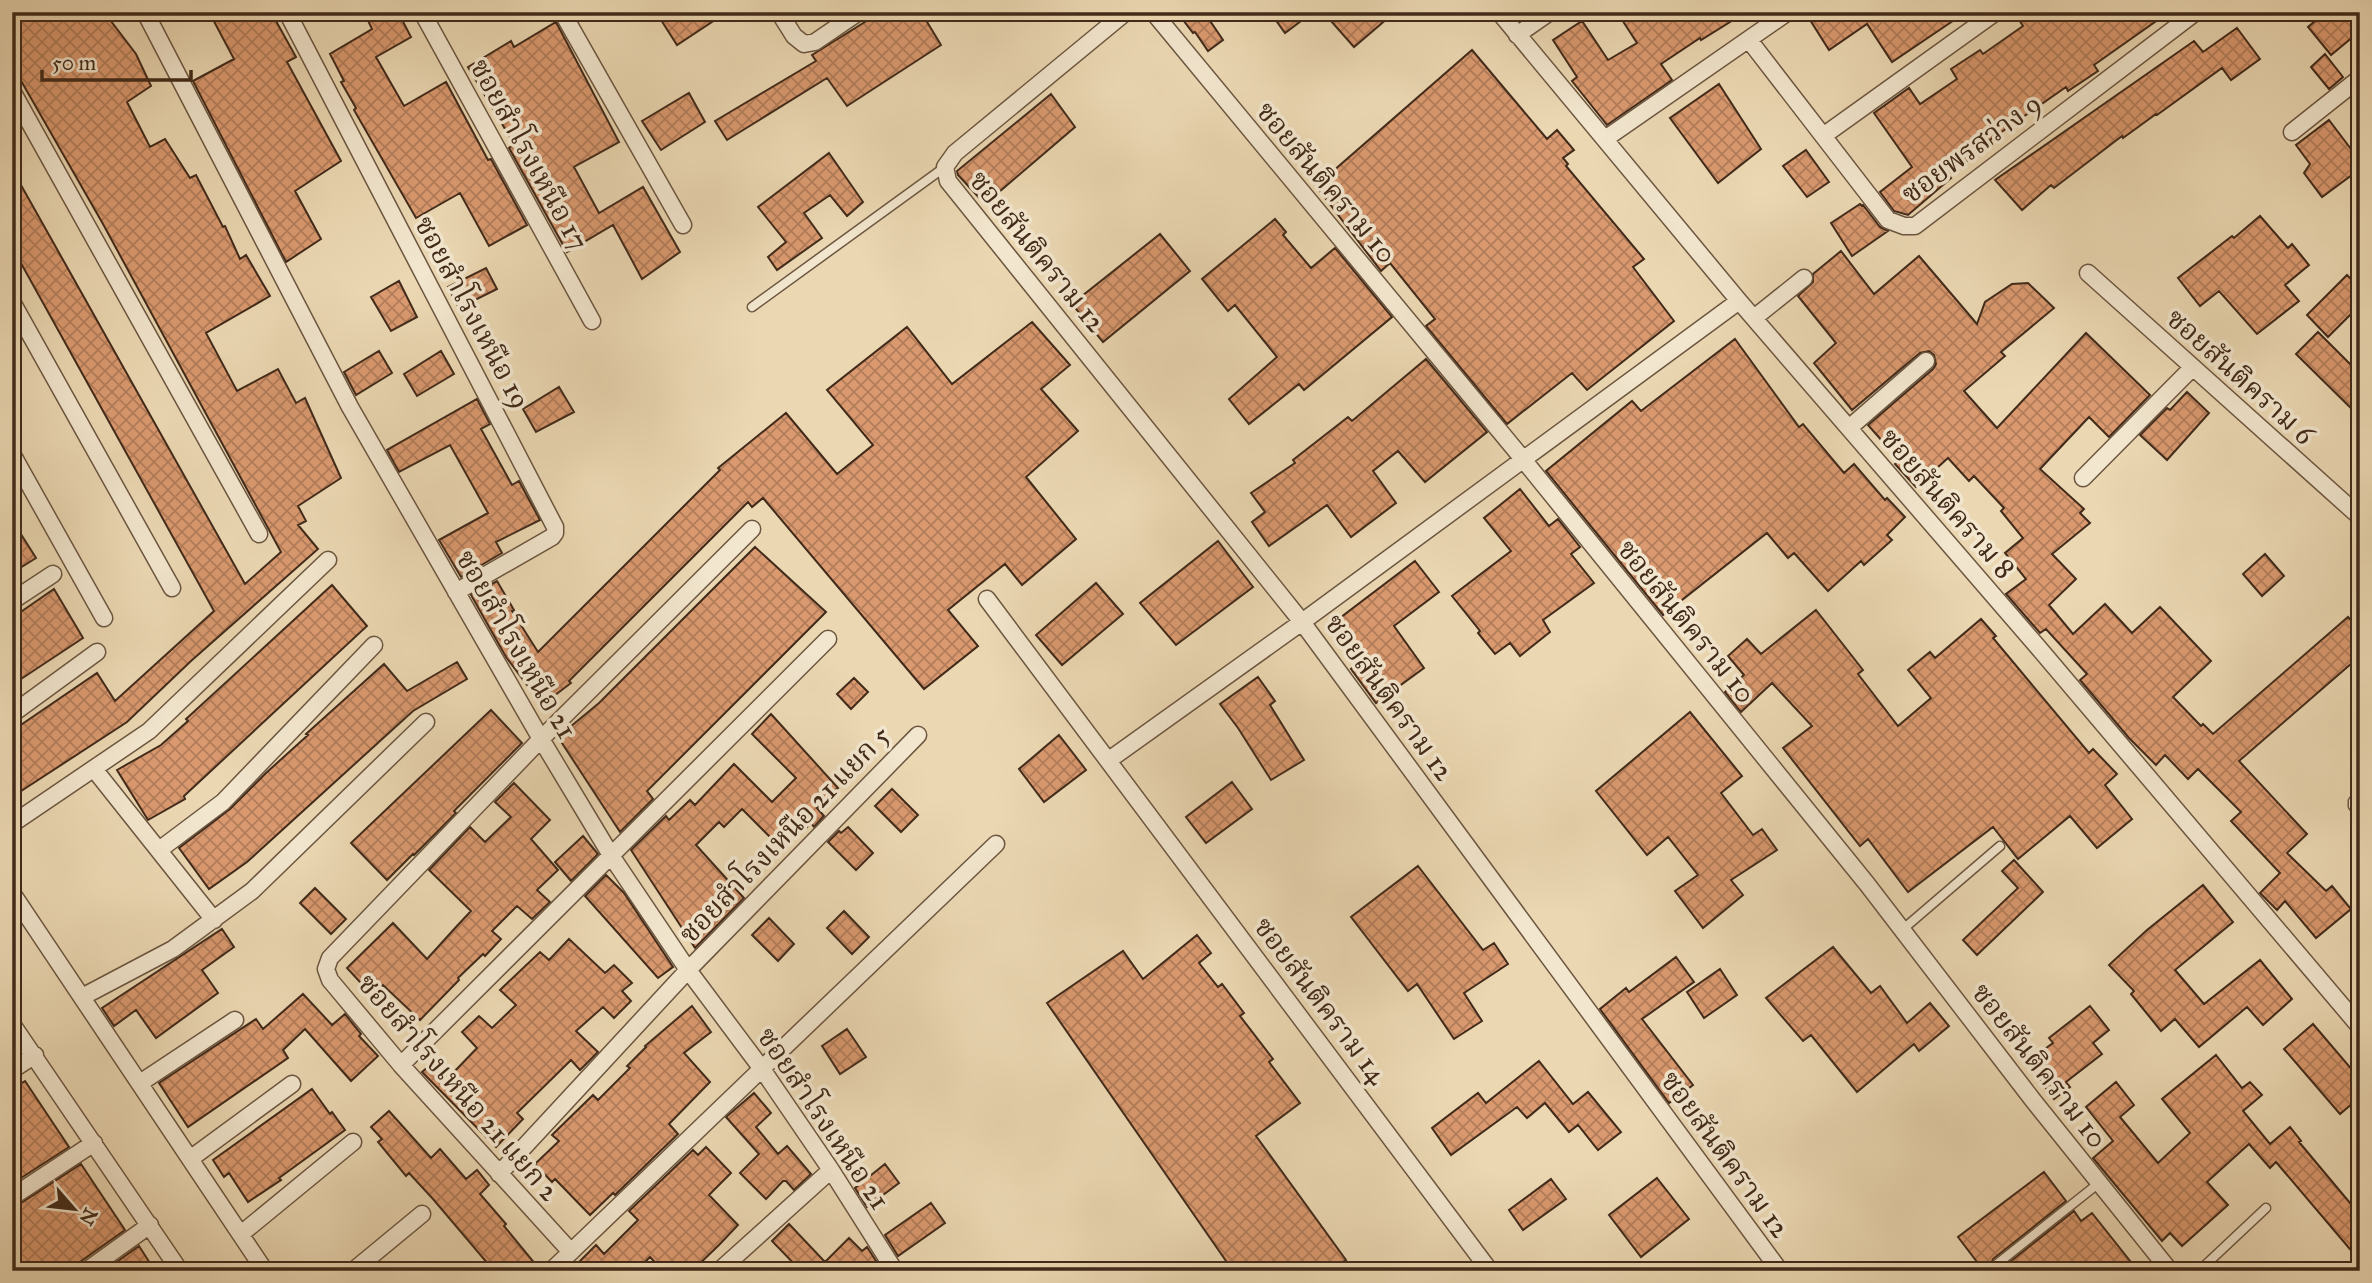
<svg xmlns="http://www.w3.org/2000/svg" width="2372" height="1283" viewBox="0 0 2372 1283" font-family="'IM FELL Great Primer','Noto Serif Thai',serif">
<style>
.building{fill:url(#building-cross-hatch);stroke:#412a1a;stroke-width:2}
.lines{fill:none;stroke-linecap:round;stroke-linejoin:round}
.service-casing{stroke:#6c5640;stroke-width:11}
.minor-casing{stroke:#6c5640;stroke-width:19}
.service{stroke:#f2e6ce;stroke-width:8}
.minor{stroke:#f2e6ce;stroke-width:16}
.labels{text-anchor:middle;stroke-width:7;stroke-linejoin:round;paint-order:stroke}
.street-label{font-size:28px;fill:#412a1a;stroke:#f2e6ce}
</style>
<defs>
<pattern id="building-cross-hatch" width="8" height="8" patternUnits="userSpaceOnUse" patternTransform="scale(1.75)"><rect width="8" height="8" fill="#da996f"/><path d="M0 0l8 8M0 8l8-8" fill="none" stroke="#b27d5a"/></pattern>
</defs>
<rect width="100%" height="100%" fill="#ebd8b3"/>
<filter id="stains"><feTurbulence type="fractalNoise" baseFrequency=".00286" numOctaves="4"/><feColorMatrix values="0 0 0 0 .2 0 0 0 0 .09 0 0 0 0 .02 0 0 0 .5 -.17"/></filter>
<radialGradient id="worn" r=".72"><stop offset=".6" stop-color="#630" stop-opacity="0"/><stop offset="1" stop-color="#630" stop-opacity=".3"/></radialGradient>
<path class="building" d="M12,12H104L136,54L151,86L127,102L150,147L165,139L190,178L196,175L223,227L225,226L240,259L246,255L270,296L206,333L237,391L278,369L296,403L305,398L341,478L298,506L306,521L298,525L318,549L191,661L127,722L12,797V731L97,673L115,701L214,611L12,247V169L245,584L281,552L103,224L12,65Z
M209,12H271L296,57L287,62L341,161L295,191L321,239L286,262L193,81L234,59Z
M364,12H398L411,37L376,57L404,106L446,82L488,160L491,159L527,225L489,246L460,193L416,218L354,110L356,108L341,82L344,81L330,54L372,29Z
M656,12H727L677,45Z
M881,12H921L941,45L847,106L827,78L727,140L715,121L816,61L812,55Z
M1177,12H1204L1223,40L1208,51L1195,32L1193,33Z
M1270,12H1313L1285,33Z
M1323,12H1395L1354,47Z
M1617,12H1746L1701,40L1700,38L1661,64L1672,80L1607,125L1572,81L1577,77L1553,40L1582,21L1608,60L1637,43Z
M1805,12H1966L1892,62L1867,24L1829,50Z
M2014,12H2169L2094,65L2098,71L2068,91L2066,87L1990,140L1992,144L1948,174L1951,178L1908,215L1894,211L1880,192L1912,167L1874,113L1909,88L1920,104L1957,79L1951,69L1980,50L1983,54L2023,26Z
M2326,12H2360V31L2331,55L2308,27Z
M556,22L619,142L574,167L599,213L643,187L680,252L642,279L613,225L567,252L509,148L514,144L468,67L511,41L514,47Z
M2237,28L2260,59L2231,80L2222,68L2157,115L2156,114L2123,138L2122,136L2054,188L2051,185L2022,210L1995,180L2194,41L2203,52Z
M1472,50L1547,139L1557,130L1574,150L1563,158L1568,164L1566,166L1644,259L1633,267L1674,321L1587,390L1572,373L1507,424L1426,326L1435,319L1390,263L1381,271L1316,186Z
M2325,54L2343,77L2329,89L2311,67Z
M1719,84L1761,149L1718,183L1670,118Z
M689,93L705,122L661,150L642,121Z
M1051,94L1075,127L985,204L958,175L957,171Z
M2329,120L2360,161V169L2322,197L2304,173L2310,164L2296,145Z
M1806,150L1829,182L1807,197L1783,166Z
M829,153L863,202L847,216L830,195L804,213L822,238L777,270L768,257L786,242L758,207Z
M1860,204L1862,206L1863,205L1880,227L1888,231L1852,256L1831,223Z
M2260,216L2288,248L2292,244L2309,265L2285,285L2299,301L2257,334L2219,291L2200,306L2178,278L2232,236L2234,238Z
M1275,219L1286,232L1283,235L1311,268L1335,248L1392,317L1304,390L1299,384L1249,424L1229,399L1277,357L1235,305L1228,311L1202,279Z
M1160,234L1190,271L1103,342L1072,304Z
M1841,251L1874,294L1919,256L1977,324L1985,302L2012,284L2028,283L2054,308L2001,352L2005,356L1964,391L1997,428L2086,333L2150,395L2109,437L2089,417L2040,469L2084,509L2080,513L2090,523L2052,554L2076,579L2049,605L2073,634L2105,604L2132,633L2160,607L2211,661L2173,697L2201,726L2203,724L2213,734L2348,617L2360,630V656L2239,761L2307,834L2287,853L2326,891L2332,886L2351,909L2316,938L2285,901L2277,910L2260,893L2280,873L2231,821L2241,812L2198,769L2188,779L2165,755L2156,765L2129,738L2080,680L2087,674L2046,629L2040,633L2006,594L2026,579L2005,553L2023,538L2001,511L2004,508L1974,476L1969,481L1948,458L1916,487L1895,464L1899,460L1868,425L1933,369L1936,364L1934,355L1929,351L1920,353L1852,410L1814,363L1836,343L1798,296L1813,282V274Z
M486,268L497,289L459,308L448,287Z
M2347,275L2360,288V305L2328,337L2307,315Z
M399,281L417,317L391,331L371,297Z
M1032,322L1070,365L1041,389L1078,431L1026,477L1076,539L1022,585L1005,564L948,610L978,646L924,689L763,498L752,507L748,502L569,681L571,683L542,705L506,657L471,595L497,581L514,610L512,611L538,652L720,470L718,468L786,413L837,474L873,445L827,390L907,327L952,384Z
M2318,332L2360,374V417L2296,354Z
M1735,339L1799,427L1803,424L1844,473L1854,464L1885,500L1887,498L1905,517L1887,535L1892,540L1864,565L1861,561L1828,591L1794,553L1788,558L1767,533L1663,615L1546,471L1632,401L1641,411Z
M379,351L392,373L356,395L344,372Z
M441,351L454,374L417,396L404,374Z
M1426,359L1487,432L1425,482L1398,451L1373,471L1396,503L1351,537L1327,505L1269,546L1252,522L1265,512L1251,493L1295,463L1293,460L1348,417L1352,421Z
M559,387L574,412L536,432L523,409Z
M2187,392L2209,413L2167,460L2140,435L2167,408L2170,410Z
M477,399L490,424L481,429L512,485L519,481L540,520L496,542L502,553L461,577L439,540L488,513L450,445L399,472L387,450Z
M1520,489L1549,526L1558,519L1580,547L1571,554L1594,583L1543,620L1550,632L1520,656L1510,643L1495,654L1478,633L1480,631L1452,596L1511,551L1484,518Z
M12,520L36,558L12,573Z
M1218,541L1253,587L1176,645L1140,603Z
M755,547L826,612L647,791L653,799L620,832L558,737L599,703Z
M2265,554L2284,576L2262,596L2243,574Z
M1415,561L1439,592L1394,626L1424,668L1376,703L1351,669L1362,661L1332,624Z
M1096,583L1123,614L1062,665L1036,635Z
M332,585L367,626L184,796L185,799L148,820L117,770L161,745L188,721L186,719Z
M54,589L83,638L12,685V618Z
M1816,610L1863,670L1858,674L1898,726L1931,698L1908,670L1930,652L1935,658L1981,619L1996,636L1993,638L2089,753L2093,749L2117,774L2105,785L2132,819L2097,848L2070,816L2018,859L1993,827L1908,892L1868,839L1860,846L1783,748L1812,726L1772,683L1741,712L1725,692L1744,675L1728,656L1747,639L1761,654Z
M457,662L467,679L413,711L247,862L209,889L179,848L230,809L266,773L308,735L306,734L384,664L407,691Z
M1258,677L1275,701L1270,705L1304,760L1271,780L1238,728L1220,704Z
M854,678L868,692L851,709L837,694Z
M491,710L522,743L454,811L456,813L414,855L413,854L387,880L351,843Z
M1690,712L1742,776L1721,793L1753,835L1762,829L1777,850L1731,880L1743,895L1703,928L1675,891L1698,875L1668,837L1647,855L1596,791Z
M771,714L838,788L817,808L824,816L814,827L811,823L805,829L798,822L776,843L742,809L724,827L719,822L696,845L744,898L695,948L631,850L666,816L669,820L690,800L695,805L734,764L772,802L796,778L752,734Z
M1059,735L1086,770L1044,802L1019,769Z
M1232,782L1252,809L1206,843L1186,817Z
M514,783L550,820L531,839L558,870L537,890L550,902L532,919L517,906L492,931L501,939L485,956L483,954L458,978L459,980L420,1020L383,985L372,995L347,968L393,923L427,959L456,927L471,911L429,870L470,827L485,842L511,817L495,802Z
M892,789L918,815L901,832L875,806Z
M848,827L873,853L856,870L828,842L839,831L841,833Z
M583,836L598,854L571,881L555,862Z
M2014,860L2043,892L1977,955L1963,940L2018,888L2002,871Z
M1418,866L1483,950L1494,943L1508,964L1464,993L1482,1021L1454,1039L1417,984L1408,991L1351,917Z
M606,875L624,893L673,967L658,978L585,896Z
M2203,885L2233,922L2175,970L2204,1004L2260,960L2292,999L2263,1025L2247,1007L2199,1047L2175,1019L2161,1031L2131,994L2134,991L2109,965L2147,930Z
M315,888L346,919L331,934L300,903Z
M844,911L869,937L852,954L827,928Z
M769,918L794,944L778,961L752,935Z
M222,929L234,947L202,970L218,993L156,1038L136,1010L114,1026L102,1008Z
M1197,935L1211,953L1199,963L1218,987L1222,984L1244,1013L1240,1016L1273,1059L1269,1062L1300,1103L1256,1136L1346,1260L1331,1271H1233L1047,1003L1123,951L1143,979Z
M569,939L605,973L614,965L632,983L622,991L631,1001L614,1018L603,1007L576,1031L598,1052L580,1070L571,1060L517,1113L523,1119L496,1147L422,1072L438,1058L453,1073L477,1048L462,1032L479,1016L492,1028L516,1005L500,990L540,952L549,960Z
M1833,947L1871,993L1880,986L1907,1023L1930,1003L1949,1026L1919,1051L1914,1044L1857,1092L1811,1035L1803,1041L1766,998Z
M1676,957L1694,982L1642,1019L1693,1085L1669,1103L1600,1009L1626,988L1629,992Z
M1720,969L1737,995L1704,1018L1687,992Z
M303,994L332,1025L345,1014L361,1034L359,1036L378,1056L351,1081L305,1029L283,1050L288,1058L188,1127L159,1083L256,1019L263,1029Z
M692,1006L711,1032L684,1053L710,1082L669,1124L678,1134L615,1195L613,1193L590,1215L555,1179L552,1182L535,1164L559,1141L552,1135L593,1095L598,1100L630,1068L627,1066L646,1047L645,1046Z
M2090,1006L2109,1030L2093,1043L2102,1054L2066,1082L2070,1087L2054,1099L2027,1062L2053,1043L2049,1038Z
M2313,1024L2360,1079V1097L2340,1114L2284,1049Z
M847,1029L866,1057L840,1074L822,1046Z
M2216,1055L2242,1088L2250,1082L2262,1095L2243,1111L2270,1144L2290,1127L2301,1141L2299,1142L2350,1203L2360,1194V1261L2276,1162L2270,1168L2249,1144L2207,1182L2228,1205L2182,1246L2170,1233L2162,1241L2093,1158L2113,1141L2086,1107L2116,1082L2134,1105L2120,1117L2158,1163L2190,1133L2162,1099Z
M1539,1061L1573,1104L1588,1092L1621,1132L1598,1150L1578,1125L1569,1132L1545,1103L1527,1118L1517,1107L1451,1155L1432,1128L1478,1093L1486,1103Z
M25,1081L69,1147L18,1180L12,1172V1089Z
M312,1089L330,1114L332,1112L345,1130L279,1178L281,1180L248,1202L229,1173L224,1177L213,1160Z
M754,1093L771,1113L756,1127L778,1154L787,1146L811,1174L794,1190L786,1181H783L766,1199L740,1173L759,1154L726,1117Z
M389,1111L431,1158L440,1149L466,1179L477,1170L489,1185L480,1194L506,1224L504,1226L541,1271H494L433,1199L409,1173L406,1176L378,1142L382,1139L371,1127Z
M706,1147L731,1173L709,1195L738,1225L719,1245L692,1271H663L650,1257L636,1271H585L578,1263L596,1245L604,1254L638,1220L629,1211L693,1150L698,1155Z
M81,1164L125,1230L80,1262L76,1271H12V1209Z
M885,1164L899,1183L867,1207L855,1188Z
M2044,1172L2066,1201L1993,1259L1991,1264L1992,1269H2001L2074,1211L2081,1221L2092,1213L2138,1271H1984L1958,1237Z
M1657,1178L1689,1219L1641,1257L1609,1215Z
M1551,1179L1566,1199L1523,1230L1509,1210Z
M931,1203L945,1223L898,1256L885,1235Z
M789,1224L825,1262L849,1238L862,1251L867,1247L878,1264L871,1271H801L772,1241Z
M139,1246L155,1271H104Z"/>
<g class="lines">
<g class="service-casing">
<path id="service" d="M752,307L945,167
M2360,793L2353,801V806L2360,815
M1902,930L2000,846
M1997,1264L2099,1183
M2199,1271L2266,1208"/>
</g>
<g class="minor-casing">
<path id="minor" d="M145,12L350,407L541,739L612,857L688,970L762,1069L831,1170L895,1271
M287,12L555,527V533L552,537L456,592
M422,12L592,321
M562,12L683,225
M779,12L794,36L804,44L815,42L859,12
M1126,12L955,153L945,167L948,181L1302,622L1780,1271
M1153,12L1522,458L1867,884L2032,1099L2170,1271
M1499,12L1739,301L2037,646L2360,1027
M1517,35L1550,12
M1749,40L1888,220L1904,226H1915L2196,12
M12,91L259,534
M2292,132L2360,78
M1823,136L1996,12
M1605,139L1788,12
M2088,273L2360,517
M12,302L172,588
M1754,318L1804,278
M1849,428L1926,361
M12,454L104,618
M2083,478L2193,367
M987,599L1490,1271
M12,601L53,574
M12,714L97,652
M1109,760L1302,622L1739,301
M94,769L214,920
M12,824L149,731L328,560
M159,850L223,802L374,645
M12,893L265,1271
M82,997L173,949L252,891L426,722
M12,1024L180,1271
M401,1065L828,639
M12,1070L35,1055
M140,1083L235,1020
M190,1159L292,1084
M499,1174L688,970L918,735
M12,1197L94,1143
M241,1234L353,1142
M571,1252L401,1065L330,980L326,969L330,958L541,739L752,529
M86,1271L150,1225
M353,1271L422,1214
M551,1271L996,844
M719,1271L831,1170"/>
</g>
<use href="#service" class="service"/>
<use href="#minor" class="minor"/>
</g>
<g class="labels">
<g class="street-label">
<text transform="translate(1971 148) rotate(-36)" y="10">ซอยพรสว่าง 9</text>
<text transform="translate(530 154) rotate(61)" y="10">ซอยสำโรงเหนือ 17</text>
<text transform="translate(1327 182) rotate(50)" y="10">ซอยสันติคราม 10</text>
<text transform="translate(1038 251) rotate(51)" y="10">ซอยสันติคราม 12</text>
<text transform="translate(473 312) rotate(62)" y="10">ซอยสำโรงเหนือ 19</text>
<text transform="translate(2241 376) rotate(42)" y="10">ซอยสันติคราม 6</text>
<text transform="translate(1948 503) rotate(49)" y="10">ซอยสันติคราม 8</text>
<text transform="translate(1687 621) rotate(51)" y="10">ซอยสันติคราม 10</text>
<text transform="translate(517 644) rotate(60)" y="10">ซอยสำโรงเหนือ 21</text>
<text transform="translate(1390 697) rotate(54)" y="10">ซอยสันติคราม 12</text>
<text transform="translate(784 834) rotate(-46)" y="10">ซอยสำโรงเหนือ 21 แยก 5</text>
<text transform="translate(1321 1000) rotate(53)" y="10">ซอยสันติคราม 14</text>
<text transform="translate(2040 1065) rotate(52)" y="10">ซอยสันติคราม 10</text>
<text transform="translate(459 1087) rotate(49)" y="10">ซอยสำโรงเหนือ 21 แยก 2</text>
<text transform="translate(824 1118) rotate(56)" y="10">ซอยสำโรงเหนือ 21</text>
<text transform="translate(1726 1154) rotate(54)" y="10">ซอยสันติคราม 12</text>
</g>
</g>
<rect width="2372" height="1283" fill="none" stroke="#ebd8b3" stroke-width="42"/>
<rect x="14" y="14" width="2344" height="1255" fill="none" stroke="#412a1a" stroke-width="3.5"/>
<rect x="21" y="21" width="2330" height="1241" fill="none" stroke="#412a1a" stroke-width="2"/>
<g transform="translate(74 1209) rotate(118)" stroke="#f2e6ce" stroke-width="5" paint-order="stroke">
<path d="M0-5L12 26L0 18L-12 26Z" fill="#412a1a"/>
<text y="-10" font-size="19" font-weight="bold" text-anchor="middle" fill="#412a1a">N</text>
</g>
<path d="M42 70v10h149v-10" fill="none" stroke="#412a1a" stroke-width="3.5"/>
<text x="52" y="70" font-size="21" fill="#412a1a" stroke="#f2e6ce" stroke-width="5" paint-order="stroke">50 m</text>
<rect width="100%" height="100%" filter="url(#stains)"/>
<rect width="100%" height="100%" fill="url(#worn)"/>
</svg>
